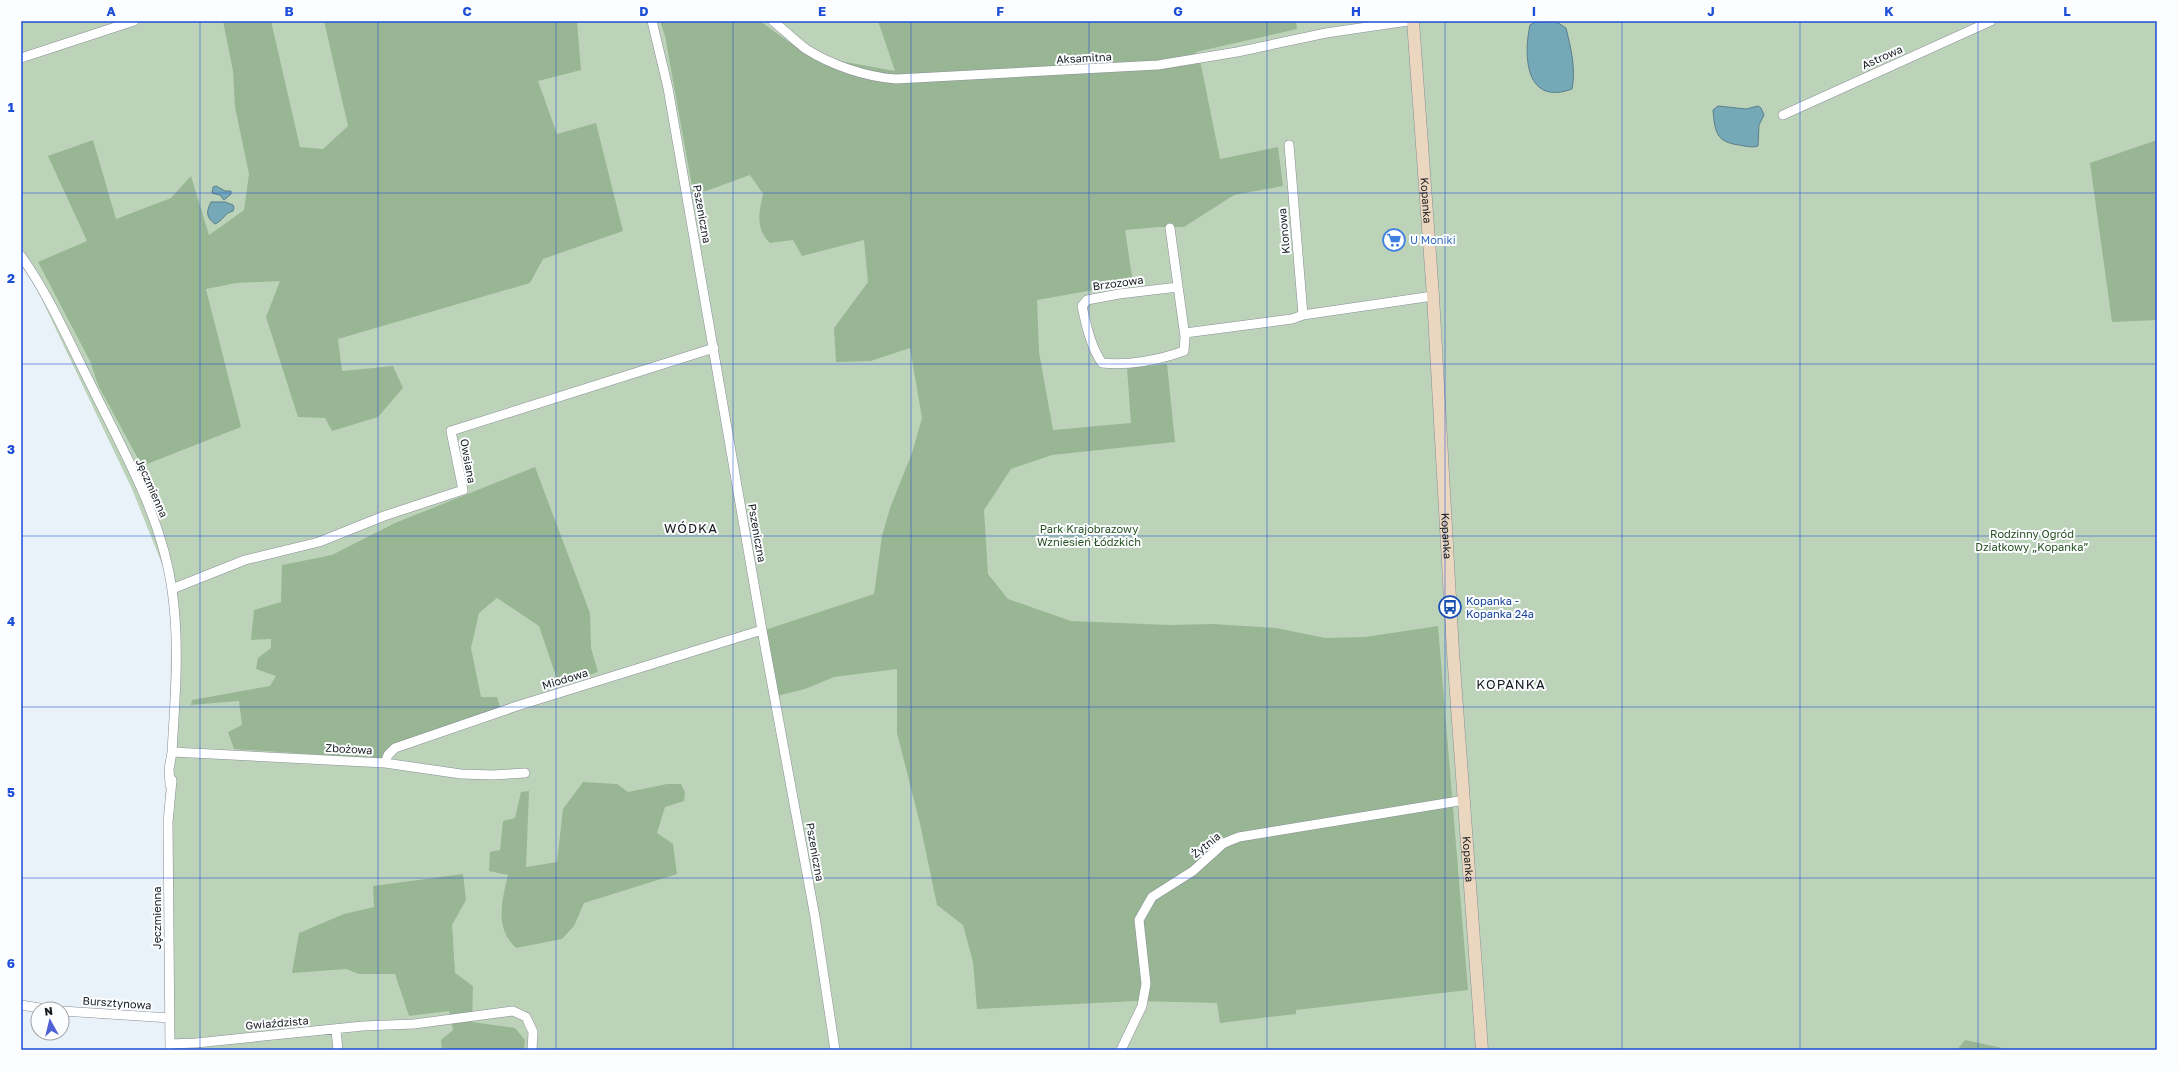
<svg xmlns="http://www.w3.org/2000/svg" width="2178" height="1071" viewBox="0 0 2178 1071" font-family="'Golos Text',sans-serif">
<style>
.green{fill:#bdd3b9}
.forest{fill:#98b693}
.water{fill:#75a9b7;stroke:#597e89}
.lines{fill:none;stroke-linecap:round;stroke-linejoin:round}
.street-casing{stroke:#888f97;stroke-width:10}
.secondary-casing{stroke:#888f97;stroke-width:13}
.street{stroke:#fff;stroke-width:9}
.secondary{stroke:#ebd7c0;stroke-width:12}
.grid{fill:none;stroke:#1d4ed8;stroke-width:1;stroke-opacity:0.55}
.labels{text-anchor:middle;stroke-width:4;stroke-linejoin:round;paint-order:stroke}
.street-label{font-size:11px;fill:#181b1e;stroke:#fcfdff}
.shop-label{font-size:11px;fill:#366cbe;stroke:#fcfdff;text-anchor:start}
.park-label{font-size:11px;fill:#275121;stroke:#fcfdff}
.transit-label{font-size:11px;fill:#164399;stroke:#fcfdff;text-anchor:start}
.quarter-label{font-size:13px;letter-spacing:1px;fill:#181b1e;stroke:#fcfdff}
.neatline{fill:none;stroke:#1d4ed8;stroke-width:1.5}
.grid-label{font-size:13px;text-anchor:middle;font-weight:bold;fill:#1d4ed8}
</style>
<rect width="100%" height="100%" fill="#e9f1f9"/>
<path class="green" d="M21,21H2157V1050H165L164,819L170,718L172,589L132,489L32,279L21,264Z"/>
<path class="forest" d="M223,21H271L300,147L323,149L348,126L324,21H577L581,70L538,81L557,134L596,123L623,231L543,259L530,283L338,339L342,371L393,366L403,388L378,417L332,431L325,418L298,417L266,317L280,281L236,283L206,289L241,427L142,466L98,385L90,361L38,262L87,241L48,156L93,140L116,219L171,198L191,176L209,235L244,210L249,174L235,107L233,71Z
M660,21H760L807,55L895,71L878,21H1296L1297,29L1196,52L1201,65L1220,159L1278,147L1283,186L1234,195L1184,227H1158L1125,230L1133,283L1037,300L1039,352L1053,430L1131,423L1127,368L1167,364L1175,442L1052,455L1011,469L984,510L988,574L1008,599L1071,621L1169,625L1213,624L1276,628L1325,638L1365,637L1438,626L1468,990L1296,1010V1014L1220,1023L1217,1003L1135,1001L977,1009L973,962L963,925L937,905L920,824L897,733V669L834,677L805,689L777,696L765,630L874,594L882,536L890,508L912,453L922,418L910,348L871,361L836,362L834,328L868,282L864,240L802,256L793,240L770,243C755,228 759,213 763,194L750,175L706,191L693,192L665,36Z
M2157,140V320L2112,322L2090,163Z
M535,467L590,613L591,648L598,672L559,685L539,626L497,598L479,613L471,648L481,697H497L500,707L392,747L382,759L234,749L228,732L242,725L239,701L191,705L192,700L270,686L276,676L256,669L258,658L271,648V639L251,640L254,610L281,602L282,565L332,555L395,523Z
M583,782L617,784L628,792L667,784H681L685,792L684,801L665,807L657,833L673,844L677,874L584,903L574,926L562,939L516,948C494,927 502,901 508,875L489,871L490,852L500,850L503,821L515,818L521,792L529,791L526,867L557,862L563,809Z
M463,874L466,900L452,925L455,973L473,986L472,1022L515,1028L525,1040L524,1050H442L441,1040L453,1030L449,1011L409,1016L395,974H359L346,969L292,973L299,933L344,914L374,907L373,886Z
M1965,1040L2002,1048L2001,1050H1957Z"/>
<path class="water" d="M1555,21L1566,28C1571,49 1576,68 1572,89C1526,106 1523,57 1530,25L1535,22Z
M1718,106L1746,109L1758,106L1761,108L1764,115L1759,125L1758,146C1752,148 1745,146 1739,145C1716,142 1715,132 1713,110Z
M216,186L225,191H231V194L224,200L220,195L212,193L213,187Z
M211,202H225L233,205L234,208L233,211C224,213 223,221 215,224C206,217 206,212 211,202Z"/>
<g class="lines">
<g class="street-casing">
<path id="street" d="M652,21L668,88L762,630L815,917L835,1050
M773,21C784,30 795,41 806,49C831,65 866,77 896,79L1158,65L1237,52L1326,33L1408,21
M21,58L134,21
M1783,115L1991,21
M1289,145L1303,315
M1170,228L1185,337L1184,351C1159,360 1128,366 1102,363C1091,347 1086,325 1082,306L1087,300L1119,294L1178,287
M21,256C49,295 68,340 90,383C122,449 162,516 172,590C180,643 175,699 172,752L169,769L170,785
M1185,333L1292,319L1303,315L1433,296
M172,589L245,560L319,542L384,516L463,490L451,431L714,348
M172,752L385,763L461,774L493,775L525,773
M385,763L388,755L395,748L517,706L762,630
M21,1005L46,1009
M62,1011L170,1018
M336,1030L338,1050
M170,1044L196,1043L363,1026L414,1024L513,1011L526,1017L533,1032L532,1050
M170,1050L168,822L172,780
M1121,1050L1142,1006L1146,984L1139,920L1152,897L1193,871L1224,843L1239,837L1465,800"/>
</g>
<g class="secondary-casing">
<g id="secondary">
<path id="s1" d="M1413,21L1433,296L1453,652L1482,1050"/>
</g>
</g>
<use href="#street" class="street"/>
<use href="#secondary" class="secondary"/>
</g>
<path class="grid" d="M200,21V1050M378,21V1050M556,21V1050M733,21V1050M911,21V1050M1089,21V1050M1267,21V1050M1445,21V1050M1622,21V1050M1800,21V1050M1978,21V1050M21,193H2157M21,364H2157M21,536H2157M21,707H2157M21,878H2157"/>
<defs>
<g id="supermarket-ring" transform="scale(1.15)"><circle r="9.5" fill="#fcfdff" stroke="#3f7fe0" stroke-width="1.5"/><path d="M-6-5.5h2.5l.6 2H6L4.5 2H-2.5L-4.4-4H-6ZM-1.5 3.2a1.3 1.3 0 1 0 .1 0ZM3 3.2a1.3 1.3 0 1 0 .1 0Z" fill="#3f7fe0"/></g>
<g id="bus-ring" transform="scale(1.15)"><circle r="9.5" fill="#fcfdff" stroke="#1a4fb4" stroke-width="1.5"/><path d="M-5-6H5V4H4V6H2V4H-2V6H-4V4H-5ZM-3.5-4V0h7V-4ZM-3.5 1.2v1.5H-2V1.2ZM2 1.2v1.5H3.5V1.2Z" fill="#1a4fb4"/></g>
</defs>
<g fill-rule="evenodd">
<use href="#supermarket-ring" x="1394" y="240"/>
<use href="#bus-ring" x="1450" y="607"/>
</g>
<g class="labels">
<g class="street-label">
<text transform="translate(1882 57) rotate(-24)" y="4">Astrowa</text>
<text transform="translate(1084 58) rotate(-3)" y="4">Aksamitna</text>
<text dy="4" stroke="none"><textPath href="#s1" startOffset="180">Kopanka</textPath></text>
<text transform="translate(702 214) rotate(80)" y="4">Pszeniczna</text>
<text transform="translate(1284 231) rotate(-95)" y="4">Klonowa</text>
<text transform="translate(1118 283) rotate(-8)" y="4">Brzozowa</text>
<text transform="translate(468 461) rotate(80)" y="4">Owsiana</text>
<text transform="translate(152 488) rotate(66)" y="4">Jęczmienna</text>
<text transform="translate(757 533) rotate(80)" y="4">Pszeniczna</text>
<text dy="4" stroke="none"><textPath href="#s1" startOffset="516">Kopanka</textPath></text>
<text transform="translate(565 679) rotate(-17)" y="4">Miodowa</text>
<text transform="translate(349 749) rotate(3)" y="4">Zbożowa</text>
<text transform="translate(1206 845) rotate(-39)" y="4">Żytnia</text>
<text transform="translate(815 852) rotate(80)" y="4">Pszeniczna</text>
<text dy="4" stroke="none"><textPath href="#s1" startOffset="840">Kopanka</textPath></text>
<text transform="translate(157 918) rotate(-90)" y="4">Jęczmienna</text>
<text transform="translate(117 1003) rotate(4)" y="4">Bursztynowa</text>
<text transform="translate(277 1023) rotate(-5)" y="4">Gwiaździsta</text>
</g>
<g class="shop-label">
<text x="1410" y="244">U Moniki</text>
</g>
<g class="park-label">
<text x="1089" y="533">Park Krajobrazowy<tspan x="1089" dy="13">Wzniesień Łódzkich</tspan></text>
<text x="2032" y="538">Rodzinny Ogród<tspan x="2032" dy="13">Działkowy „Kopanka”</tspan></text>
</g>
<g class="transit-label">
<text x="1466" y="605">Kopanka -<tspan x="1466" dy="13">Kopanka 24a</tspan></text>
</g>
<g class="quarter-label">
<text x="691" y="533">WÓDKA</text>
<text x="1511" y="689">KOPANKA</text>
</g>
</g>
<rect width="2178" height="1071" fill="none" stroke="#fcfdff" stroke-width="44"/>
<g transform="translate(50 1021) rotate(352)"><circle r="19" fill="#fcfdff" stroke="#a1a3a5"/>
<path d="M0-3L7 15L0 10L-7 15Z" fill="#4d60d5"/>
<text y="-6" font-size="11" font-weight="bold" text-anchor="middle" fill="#181b1e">N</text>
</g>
<rect x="22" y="22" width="2134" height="1027" class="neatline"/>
<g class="grid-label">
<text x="111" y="16">A</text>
<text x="289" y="16">B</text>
<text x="467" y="16">C</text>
<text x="644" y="16">D</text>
<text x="822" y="16">E</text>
<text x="1000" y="16">F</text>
<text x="1178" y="16">G</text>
<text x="1356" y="16">H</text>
<text x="1534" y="16">I</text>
<text x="1711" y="16">J</text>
<text x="1889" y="16">K</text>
<text x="2067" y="16">L</text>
<text x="11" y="112">1</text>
<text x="11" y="283">2</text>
<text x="11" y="454">3</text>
<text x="11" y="626">4</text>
<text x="11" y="797">5</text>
<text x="11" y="968">6</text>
</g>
</svg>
